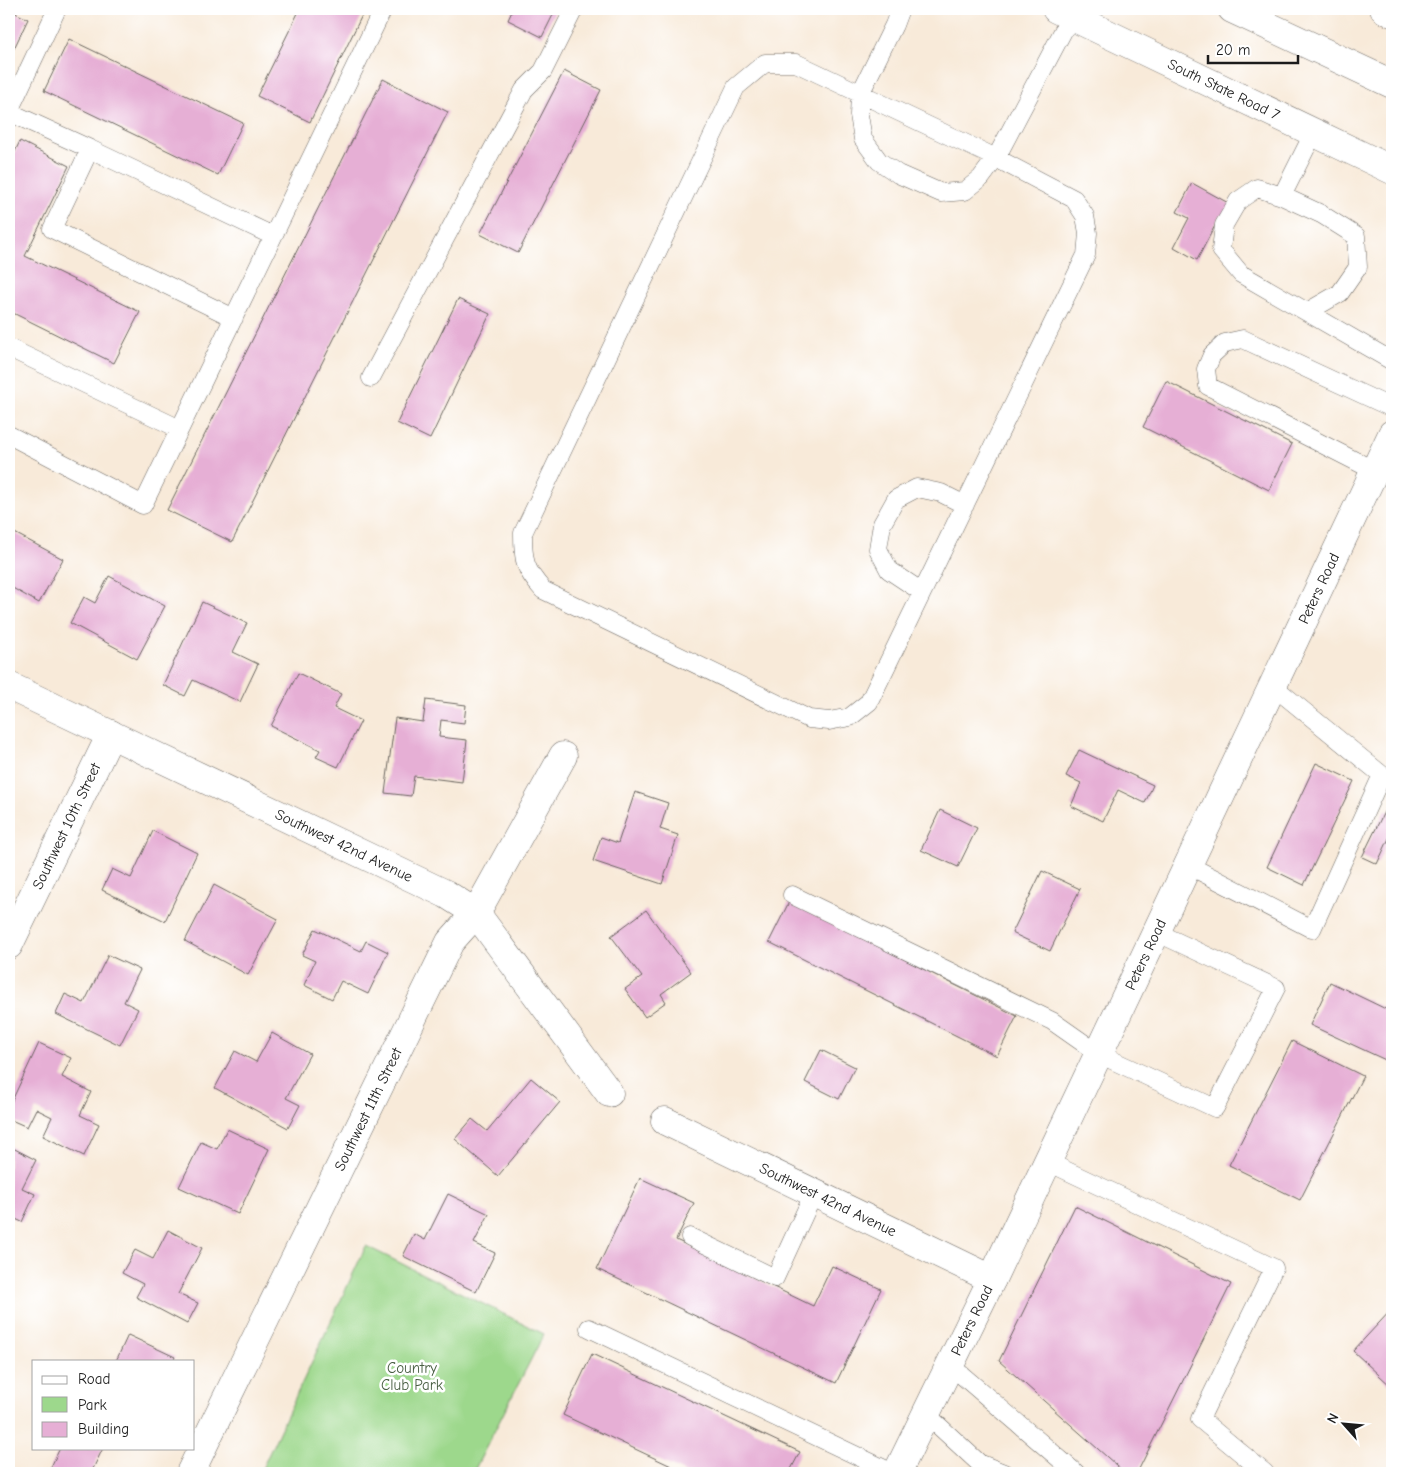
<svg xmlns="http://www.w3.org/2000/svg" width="1401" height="1482" viewBox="0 0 1401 1482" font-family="'Comic Neue',sans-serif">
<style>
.park{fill:#9dd88c;stroke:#5c7a54}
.building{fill:#e6afd5}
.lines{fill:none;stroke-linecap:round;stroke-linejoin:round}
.service-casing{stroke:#69645e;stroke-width:19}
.minor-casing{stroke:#69645e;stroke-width:29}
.tertiary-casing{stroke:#69645e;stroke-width:29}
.primary-casing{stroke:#69645e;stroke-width:29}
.service{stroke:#fff;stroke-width:18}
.minor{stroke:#fff;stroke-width:28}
.tertiary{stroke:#fff;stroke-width:28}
.primary{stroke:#fff;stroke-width:28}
.labels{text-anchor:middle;stroke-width:5;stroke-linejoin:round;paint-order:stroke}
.street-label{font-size:15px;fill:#1c1c1c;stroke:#fff}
.park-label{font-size:15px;fill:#495e43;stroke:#fff}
</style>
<rect width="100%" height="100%" fill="#fff"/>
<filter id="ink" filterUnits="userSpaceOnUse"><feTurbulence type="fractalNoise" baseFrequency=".02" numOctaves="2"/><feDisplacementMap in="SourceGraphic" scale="10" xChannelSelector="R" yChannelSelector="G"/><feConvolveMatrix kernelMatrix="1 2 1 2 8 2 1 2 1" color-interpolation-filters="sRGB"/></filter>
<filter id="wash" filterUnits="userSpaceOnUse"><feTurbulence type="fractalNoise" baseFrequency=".0096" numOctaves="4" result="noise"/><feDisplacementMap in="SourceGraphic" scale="20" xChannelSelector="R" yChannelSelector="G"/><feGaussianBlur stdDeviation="1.12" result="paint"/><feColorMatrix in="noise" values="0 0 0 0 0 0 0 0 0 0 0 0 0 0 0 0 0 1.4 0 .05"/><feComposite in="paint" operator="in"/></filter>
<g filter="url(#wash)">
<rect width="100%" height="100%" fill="#f8ead9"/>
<path class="park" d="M366,1246L544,1334L473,1473H260Z"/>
<g id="blocks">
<path class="building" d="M300,9H365L310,122L257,96Z
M513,9H556L542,37L508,20Z
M9,10L28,19L9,59Z
M69,39L243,123L218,175L44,91Z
M564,71L601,90L518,253L480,234Z
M383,79L448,112L232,542L167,510Z
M20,141L69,166L25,256L140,312L114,363L9,311V164Z
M1192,183L1241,210L1220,216L1197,260L1174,247L1189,218L1177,212Z
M458,299L490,314L430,439L397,423Z
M1166,381L1292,444L1269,490L1143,427Z
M9,530L63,559L39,603L9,586Z
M109,576L165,606L137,659L70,623L84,597L95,603Z
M202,602L247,623L233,652L258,664L240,702L193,680L185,696L163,685Z
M298,673L341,694L334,708L361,721L338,767L316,757L320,750L271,726Z
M426,700L466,705L464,723L441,720L439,737L467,740L462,782L414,776L411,796L385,793L395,718L423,722Z
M1079,750L1153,785L1145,803L1118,790L1103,821L1071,806L1081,783L1066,776Z
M1316,763L1354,781L1304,885L1267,867Z
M635,792L668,803L660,829L678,835L662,884L593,861L601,837L618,843Z
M940,810L977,828L958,867L921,850Z
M1385,810L1392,813V832L1377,864L1362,857Z
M153,831L197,853L165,921L102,890L112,869L131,878Z
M1042,871L1080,889L1050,951L1012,933Z
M214,885L278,919L248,975L185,941Z
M789,902L1017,1016L997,1056L769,942Z
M646,910L691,972L661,994L666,1002L645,1017L625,989L642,977L611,936Z
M315,929L361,951L366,941L388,952L368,994L341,981L332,999L304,985L315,961L302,955Z
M108,955L140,970L124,1002L138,1009L120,1045L56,1014L65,994L84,1003Z
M1330,982L1392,1012V1063L1310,1025Z
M272,1033L310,1054L286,1098L300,1105L288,1128L215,1088L235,1051L256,1062Z
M1292,1041L1363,1076L1300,1200L1229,1165Z
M39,1043L71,1058L62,1077L91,1092L80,1115L99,1124L84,1156L43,1136L52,1117L36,1109L27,1127L9,1119V1107Z
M821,1050L855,1067L839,1099L805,1082Z
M531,1078L560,1102L498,1176L455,1139L472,1119L487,1131Z
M227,1129L269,1149L238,1214L179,1187L201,1142L217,1149Z
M9,1146L36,1160L22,1188L35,1194L22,1222L9,1216Z
M640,1178L694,1203L676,1240L813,1306L832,1266L881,1289L836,1383L597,1269Z
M448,1194L489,1214L474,1243L495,1253L476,1292L403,1256L414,1234L425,1240Z
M1075,1206L1231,1284L1137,1473H1125L999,1361Z
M168,1230L202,1248L178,1294L198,1303L187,1324L136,1297L143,1284L122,1273L135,1250L153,1259Z
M1392,1309V1387L1353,1351Z
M128,1335L175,1357L173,1361H116Z
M592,1354L800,1452L789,1473H686L563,1415Z
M60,1448H103L91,1473H48Z"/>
</g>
</g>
<g filter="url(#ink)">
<use href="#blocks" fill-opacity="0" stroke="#69645e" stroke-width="1"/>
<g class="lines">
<g class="service-casing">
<path id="service" d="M900,9L894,25L860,94L859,115L863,139L879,161L898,174L941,193L965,191L981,178L996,158L796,63H765L736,87L523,533C523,560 524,569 543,590L809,719L829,721L850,717L869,702L1086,255L1088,233L1085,216L1074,199L996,158L1071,16
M9,111L57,9
M9,112L90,149
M1282,196L1314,132
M1307,312L1340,293L1358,267L1356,236L1321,214L1282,196L1257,188L1238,201L1224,225L1221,250L1241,274L1392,361
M234,318L52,229L90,149L273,236
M9,348L180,429
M371,378L524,90L543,71L574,9
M9,435L143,505L383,9
M1375,471L1208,386L1206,369L1212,355L1225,343L1243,339L1392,408
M922,592L889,570L878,549L882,524L896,499L917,488L941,493L965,505
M1188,865L1312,929L1382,775L1273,686
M792,895L1052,1021L1099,1054L1215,1108L1276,988L1156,932
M1048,1162L1274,1268L1200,1419L1265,1473
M690,1237L775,1278L814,1193
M589,1328L893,1473
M950,1365L1076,1473
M926,1414L979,1463L1004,1473"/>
</g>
<g class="minor-casing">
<g id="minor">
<path d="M1384,9L1392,13"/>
<path id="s1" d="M9,686L446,894L476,913L609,1093"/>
<path id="s2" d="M9,945L111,734"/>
<path id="s3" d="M665,1121L992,1279"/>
<path id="s4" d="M190,1473L450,942L476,913L563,756"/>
</g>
</g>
<g class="tertiary-casing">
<g id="tertiary">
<path id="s5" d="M897,1473L992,1279L1392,434"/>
</g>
</g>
<g class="primary-casing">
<g id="primary">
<path id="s6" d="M1056,9L1392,170"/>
<path d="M1232,9L1392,84"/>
</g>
</g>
<use href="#service" class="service"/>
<use href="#minor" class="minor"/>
<use href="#tertiary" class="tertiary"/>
<use href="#primary" class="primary"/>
</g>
</g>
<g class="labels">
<g class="street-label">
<text dy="5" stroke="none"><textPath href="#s6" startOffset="186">South State Road 7</textPath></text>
<text dy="5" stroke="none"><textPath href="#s5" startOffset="980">Peters Road</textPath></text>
<text dy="5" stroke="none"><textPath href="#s2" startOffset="132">Southwest 10th Street</textPath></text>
<text dy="5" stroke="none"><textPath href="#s1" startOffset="371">Southwest 42nd Avenue</textPath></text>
<text dy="5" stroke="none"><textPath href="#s5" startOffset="575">Peters Road</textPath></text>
<text dy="5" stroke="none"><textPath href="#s4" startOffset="405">Southwest 11th Street</textPath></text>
<text dy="5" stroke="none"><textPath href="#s3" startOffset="181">Southwest 42nd Avenue</textPath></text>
<text dy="5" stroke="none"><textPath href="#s5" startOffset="170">Peters Road</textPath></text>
</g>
<g class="park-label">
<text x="412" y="1373">Country<tspan x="412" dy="17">Club Park</tspan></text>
</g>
</g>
<rect width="1401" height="1482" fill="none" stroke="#fff" stroke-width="30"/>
<rect x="32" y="1360" width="162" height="90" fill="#ffffff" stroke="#a4a4a4"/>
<rect x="42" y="1376" width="25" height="8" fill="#ffffff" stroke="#a4a4a4"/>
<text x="78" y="1384" font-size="15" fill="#1c1c1c">Road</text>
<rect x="42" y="1397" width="25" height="15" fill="#9dd88c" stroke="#a4a4a4"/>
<text x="78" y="1410" font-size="15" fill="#1c1c1c">Park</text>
<rect x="42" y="1422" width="25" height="15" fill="#e6afd5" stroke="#a4a4a4"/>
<text x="78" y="1434" font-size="15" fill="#1c1c1c">Building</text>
<g transform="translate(1344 1424) rotate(297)" stroke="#ffffff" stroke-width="4" paint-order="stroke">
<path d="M0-4L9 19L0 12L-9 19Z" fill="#1c1c1c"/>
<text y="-8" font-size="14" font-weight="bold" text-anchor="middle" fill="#1c1c1c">N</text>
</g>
<path d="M1208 55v8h90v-8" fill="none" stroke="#1c1c1c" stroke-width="2.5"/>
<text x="1216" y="55" font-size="15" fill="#1c1c1c" stroke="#ffffff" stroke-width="4" paint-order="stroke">20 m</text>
</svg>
